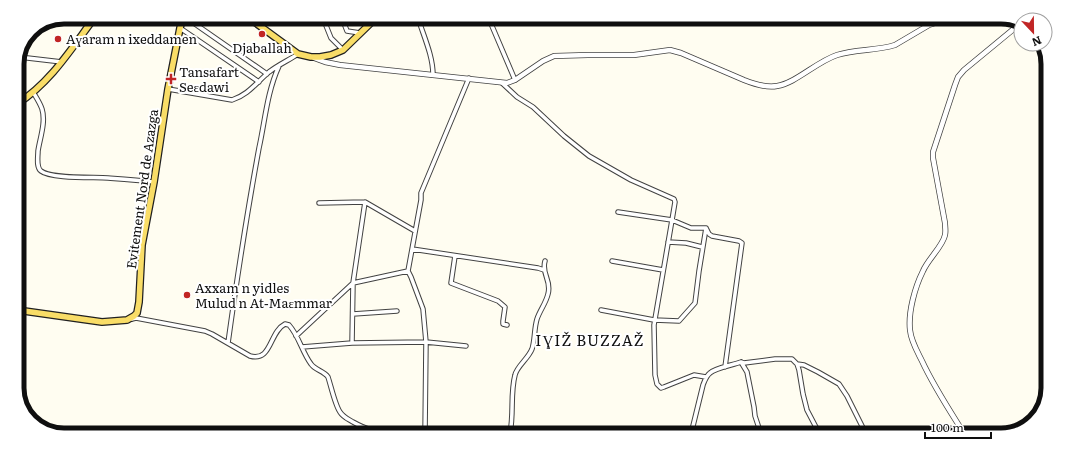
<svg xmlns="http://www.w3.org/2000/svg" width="1065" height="452" viewBox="0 0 1065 452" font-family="Literata,serif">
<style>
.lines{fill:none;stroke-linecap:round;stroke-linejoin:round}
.minor-casing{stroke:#424242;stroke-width:5.5}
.tertiary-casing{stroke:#424242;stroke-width:6}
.primary-casing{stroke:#202020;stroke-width:8}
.minor{stroke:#fff;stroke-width:3.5}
.tertiary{stroke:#fff;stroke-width:4.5}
.primary{stroke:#f9dd67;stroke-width:5.5}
.poi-dot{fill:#c12525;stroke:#fff;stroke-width:1.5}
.labels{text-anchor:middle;stroke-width:4;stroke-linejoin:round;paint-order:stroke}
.poi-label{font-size:13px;fill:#0f0f0f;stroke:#fff;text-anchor:start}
.street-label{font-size:13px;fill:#0f0f0f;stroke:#fff}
.quarter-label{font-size:15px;letter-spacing:1px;fill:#0f0f0f;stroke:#fff}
.rim{fill:none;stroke:#0f0f0f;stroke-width:5}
</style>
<rect width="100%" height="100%" fill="#fffdf1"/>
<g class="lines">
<g class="minor-casing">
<path id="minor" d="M185,17L267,74
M323,18L331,38L343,50
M342,18L347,31L360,33
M418,18C424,37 433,56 433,75
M489,19L515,80
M180,28L259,82
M19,57L62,62
M502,83L517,97L533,107L564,136L589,156L631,180L674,199L675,202L672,220L691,228H706L709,234L712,236L739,241L742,243L725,367
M168,89L232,100C248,95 256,83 269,72C278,65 289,60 298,54
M33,92C36,97 40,103 42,109C46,122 40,138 38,151C38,157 36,167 41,171C51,179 94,177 108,178C123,179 139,180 154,182
M319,203L365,202L415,231
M618,212L672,220L654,325L655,375L657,384L661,388L664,387L694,375L706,377
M668,242L686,243L702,247
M412,249L538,268L544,270
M455,256L451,283L498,301L505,307L503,321V324L507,325
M612,261L663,270
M408,271L411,277L423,309L426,342L425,433
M601,310L654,320L679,321L695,303L699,271L706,228
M353,314L397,311
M132,319L136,318L205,331L212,334L250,356C272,362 269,332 285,324L289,325C299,336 302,352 311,364C315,370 324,371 328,377C331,386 335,405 340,412C343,417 348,419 353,422C369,431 376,431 394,433
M296,336L353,283L408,271L421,200V193L469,78
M228,343C237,278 247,213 259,148C265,121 267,92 279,66
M352,343L353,283L365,202
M302,347L352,343L426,342L466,346
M741,362L747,372L754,407L755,416L761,434
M797,364L799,370L803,394L807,410L818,431L819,434
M483,433L489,430L493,433
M510,433C514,414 510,394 515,375C517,366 528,359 532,349C535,340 534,329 537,319C540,310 546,303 548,294C552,280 541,274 545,261
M691,434L703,385C705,380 706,376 710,373C715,368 733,365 741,362L744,363L775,359H792L797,364L804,365L818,372L839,384L847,396L866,434"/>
</g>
<g class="tertiary-casing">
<path id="tertiary" d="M314,58L325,62L340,65L507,83L515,80L543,61L554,56L588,55H634L670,50L681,53L744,80C754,84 766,88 777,86C796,83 816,62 837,55C856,49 876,51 895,45L929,25L944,20
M965,435C950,411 934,387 922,361C917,351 911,341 910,330C908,312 915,287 923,271C928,259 943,246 945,235C946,231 945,227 945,223L933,158V152L955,85L958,77L964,70L1021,23"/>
</g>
<g class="primary-casing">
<path id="primary" d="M249,18L298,54L311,57H320L331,55L343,50L376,18
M691,19C709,22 726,22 743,20
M17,104C51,82 71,49 95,17
M17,310L102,322L127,320L134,316L137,313L139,302L142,245L154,182L168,89L180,28L183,17"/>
</g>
<use href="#minor" class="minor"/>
<use href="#tertiary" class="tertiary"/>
<use href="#primary" class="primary"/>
</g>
<g class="poi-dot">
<circle cx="262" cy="34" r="4"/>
<circle cx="58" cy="39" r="4"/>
<path d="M169 73h4v4h4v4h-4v4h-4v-4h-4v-4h4z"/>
<circle cx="187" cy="295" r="4"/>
</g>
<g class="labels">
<g class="poi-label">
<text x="66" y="44">Aɣaram n ixeddamen</text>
<text x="262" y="53" text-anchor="middle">Djaballah</text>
<text x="179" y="77">Tansafart<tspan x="179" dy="15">Seɛdawi</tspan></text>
<text x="195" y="293">Axxam n yidles<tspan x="195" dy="15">Mulud n At-Maɛmmar</tspan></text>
</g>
<g class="street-label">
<text transform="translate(142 189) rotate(-82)" y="5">Evitement Nord de Azazga</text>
</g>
<g class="quarter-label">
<text x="590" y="346">IƔIŽ BUZZAŽ</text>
</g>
</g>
<path d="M0 0H1065V452H0ZM64 24H1001A40 40 0 0 1 1041 64V388A40 40 0 0 1 1001 428H64A40 40 0 0 1 24 388V64A40 40 0 0 1 64 24Z" fill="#fff" fill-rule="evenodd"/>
<path class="rim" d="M64 24H1001A40 40 0 0 1 1041 64V388A40 40 0 0 1 1001 428H64A40 40 0 0 1 24 388V64A40 40 0 0 1 64 24Z"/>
<g transform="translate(1033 32) rotate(158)"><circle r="19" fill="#ffffff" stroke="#9f9f9f"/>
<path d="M0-3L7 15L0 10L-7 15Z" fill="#c12525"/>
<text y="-6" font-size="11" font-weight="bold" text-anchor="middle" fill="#0f0f0f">N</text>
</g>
<path d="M925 432v6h66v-6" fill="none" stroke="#0f0f0f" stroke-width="2"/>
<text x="931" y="432" font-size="12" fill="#0f0f0f" stroke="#ffffff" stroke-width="3" paint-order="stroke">100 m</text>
</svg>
